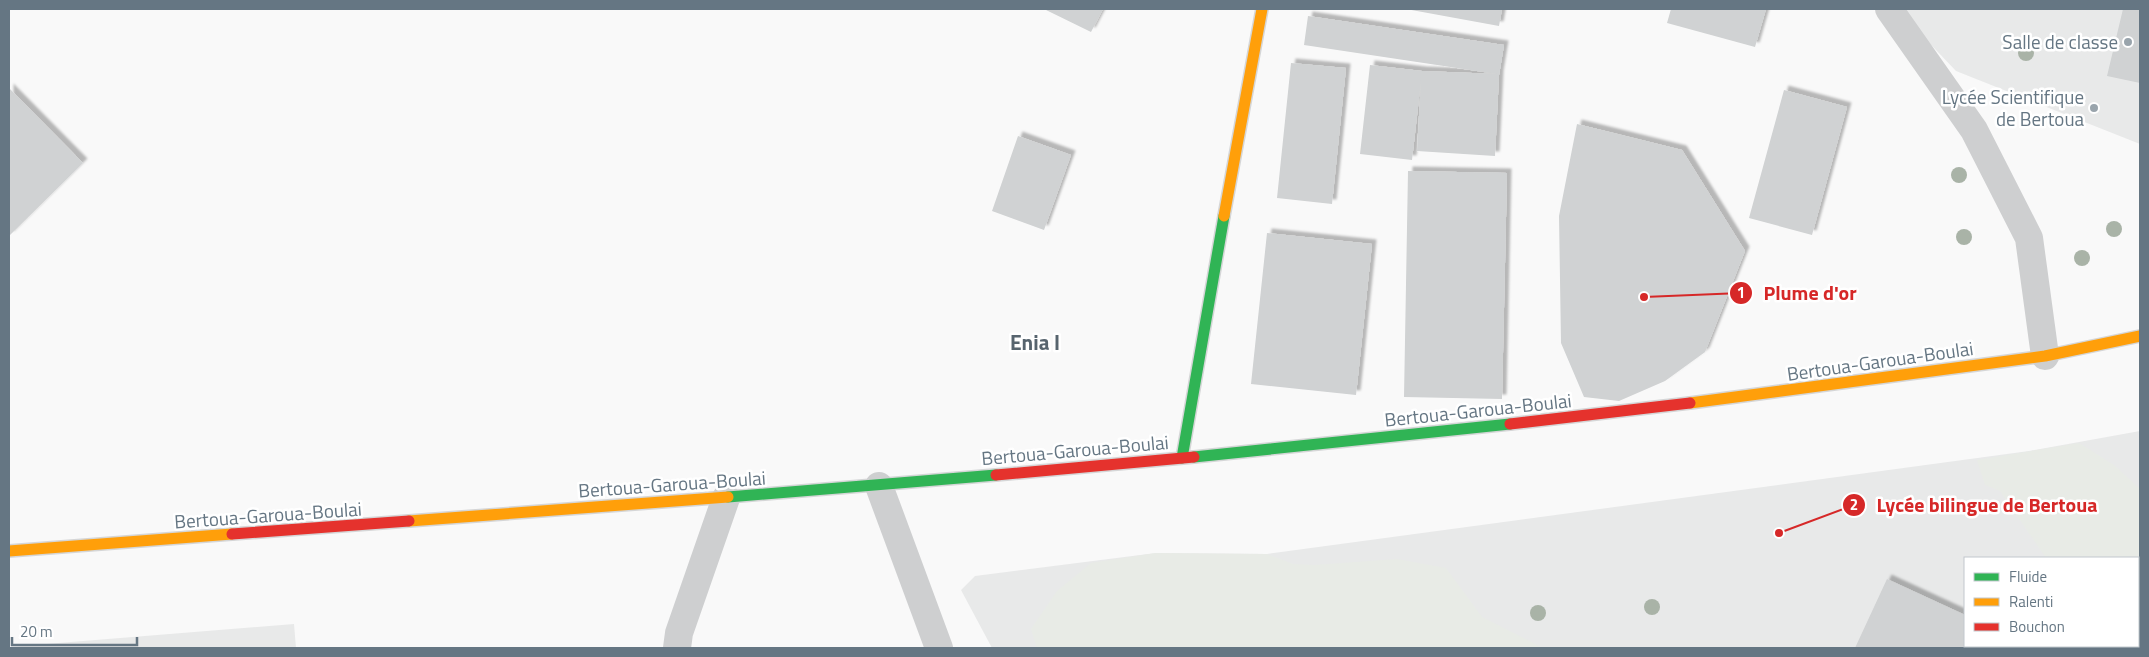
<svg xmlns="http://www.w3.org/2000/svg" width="2149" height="657" viewBox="0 0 2149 657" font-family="'Titillium Web',sans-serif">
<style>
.built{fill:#e8e9e9;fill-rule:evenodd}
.green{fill:#e8ebe6}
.building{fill:#d0d2d3;filter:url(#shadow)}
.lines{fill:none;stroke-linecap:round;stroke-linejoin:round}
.fast-casing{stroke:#d5d6d7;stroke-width:14}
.slow-casing{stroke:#d5d6d7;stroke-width:14}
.jam-casing{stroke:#d5d6d7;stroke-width:14}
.street{stroke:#cecfd0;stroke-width:28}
.fast{stroke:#30b455;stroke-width:11}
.slow{stroke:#ff9f0a;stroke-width:11}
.jam{stroke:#e5322d;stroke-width:11}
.tree{fill:#a9b3a7}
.poi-dot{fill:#99a4ac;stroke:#fff;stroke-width:2}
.labels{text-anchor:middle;stroke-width:5;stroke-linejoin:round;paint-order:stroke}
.poi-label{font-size:19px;fill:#657683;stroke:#fff;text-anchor:end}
.street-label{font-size:19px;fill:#657683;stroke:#fff}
.quarter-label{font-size:21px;font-weight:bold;fill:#57646e;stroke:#fff}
.leader{fill:none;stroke:#d62828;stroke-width:2}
.callout-dot{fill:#d62828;stroke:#fff;stroke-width:2}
.mark-label{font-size:15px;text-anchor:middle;font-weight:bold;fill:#fff}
.callout-label{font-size:20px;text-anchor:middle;font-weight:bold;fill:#d62828;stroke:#fff;stroke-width:5;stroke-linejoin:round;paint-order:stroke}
</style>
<defs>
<filter id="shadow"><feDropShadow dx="4.5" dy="-4.5" stdDeviation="1" flood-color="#0004"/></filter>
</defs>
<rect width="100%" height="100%" fill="#f9f9f9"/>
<path class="built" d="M1897,9H2140V144L1956,71Z
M2140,431V648H992L961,590L975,576L1156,553L1267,554L2029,451ZM1965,558H2138V646H1965Z
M294,624L296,648H9V647Z"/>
<path class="green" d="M2079,443L2114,465L2140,489V648H2117L2116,646H2138V558H2046L2000,491L1985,485L1977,460Z
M1156,553L1267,554L1293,564L1314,565L1397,559L1446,568L1482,617L1543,648H1037L1031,629L1057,591L1091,563Z"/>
<path class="building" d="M1047,9H1103L1091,32L1046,10Z
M1406,9H1502L1499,26Z
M1671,9H1766L1755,47L1667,23Z
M2123,9H2140V83L2107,76Z
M1308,16L1504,45L1499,75L1495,156L1417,151L1421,80L1412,160L1360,154L1370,65L1422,71L1497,74L1304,45Z
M1291,63L1346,68L1332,204L1277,198Z
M9,88L83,163L9,236Z
M1784,90L1847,107L1812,235L1749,218Z
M1577,124L1682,150L1745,251L1705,352L1665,381L1619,401L1584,397L1561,343L1559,216Z
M1018,136L1071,155L1044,230L992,211Z
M1408,171L1507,173L1502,399L1404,397Z
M1267,233L1372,244L1356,395L1251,384Z
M1887,579L1965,615V646H2030L2036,648H1855Z"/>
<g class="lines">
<g class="fast-casing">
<path id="fast" d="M1194,457L1510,424
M1182,458L1224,216
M728,497L996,475"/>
</g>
<g class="slow-casing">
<path id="slow" d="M1224,216L1262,9
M1690,403L2045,356L2140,336
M409,521L728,497
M9,551L232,534"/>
</g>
<g class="jam-casing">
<path id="jam" d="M1510,424L1690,403
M996,475L1194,457
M232,534L409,521"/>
</g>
<path class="street" d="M1889,9L1974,130L2029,238L2045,356
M879,486L939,648
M677,648L679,633L726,498"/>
<use href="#fast" class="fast"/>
<use href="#slow" class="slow"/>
<use href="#jam" class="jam"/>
</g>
<g class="tree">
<circle cx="2026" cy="53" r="8"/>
<circle cx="1959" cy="175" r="8"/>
<circle cx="2114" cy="229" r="8"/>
<circle cx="1964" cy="237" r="8"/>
<circle cx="2082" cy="258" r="8"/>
<circle cx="1652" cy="607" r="8"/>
<circle cx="1538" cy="613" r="8"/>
</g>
<g class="poi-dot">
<circle cx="2128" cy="42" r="5"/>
<circle cx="2094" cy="108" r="5"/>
</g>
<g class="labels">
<g class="poi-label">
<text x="2118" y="49">Salle de classe</text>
<text x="2084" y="104">Lycée Scientifique<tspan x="2084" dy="22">de Bertoua</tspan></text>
</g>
<g class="street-label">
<text transform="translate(1880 361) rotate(-8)" y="7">Bertoua-Garoua-Boulai</text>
<text transform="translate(1478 410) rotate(-6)" y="7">Bertoua-Garoua-Boulai</text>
<text transform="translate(1075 450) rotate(-5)" y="7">Bertoua-Garoua-Boulai</text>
<text transform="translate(672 484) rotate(-4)" y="7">Bertoua-Garoua-Boulai</text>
<text transform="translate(268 515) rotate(-4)" y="7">Bertoua-Garoua-Boulai</text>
</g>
<g class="quarter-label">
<text x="1035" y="350">Enia I</text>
</g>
</g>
<path class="leader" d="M1644 297L1741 293M1779 533L1854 505"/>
<g class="callout-dot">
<circle cx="1644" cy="297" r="5"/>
<circle cx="1779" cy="533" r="5"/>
<circle cx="1741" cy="293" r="12"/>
<circle cx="1854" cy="505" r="12"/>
</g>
<g class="mark-label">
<text x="1741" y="298">1</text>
<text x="1854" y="510">2</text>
</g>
<g class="callout-label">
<text x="1810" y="300">Plume d'or</text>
<text x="1987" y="512">Lycée bilingue de Bertoua</text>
</g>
<rect width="2149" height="657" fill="none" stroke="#657683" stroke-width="20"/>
<rect x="1964" y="557" width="175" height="90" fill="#ffffff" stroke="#c1c8cd"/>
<rect x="1974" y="573" width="25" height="8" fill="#30b455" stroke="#c1c8cd"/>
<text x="2009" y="582" font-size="15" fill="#657683">Fluide</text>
<rect x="1974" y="598" width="25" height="8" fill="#ff9f0a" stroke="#c1c8cd"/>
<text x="2009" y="607" font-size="15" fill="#657683">Ralenti</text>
<rect x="1974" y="623" width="25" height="8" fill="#e5322d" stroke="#c1c8cd"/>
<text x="2009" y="632" font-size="15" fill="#657683">Bouchon</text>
<path d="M12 637v8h125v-8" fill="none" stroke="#657683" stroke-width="2.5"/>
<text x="20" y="637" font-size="15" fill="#657683" stroke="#ffffff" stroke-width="4" paint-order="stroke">20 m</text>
</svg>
